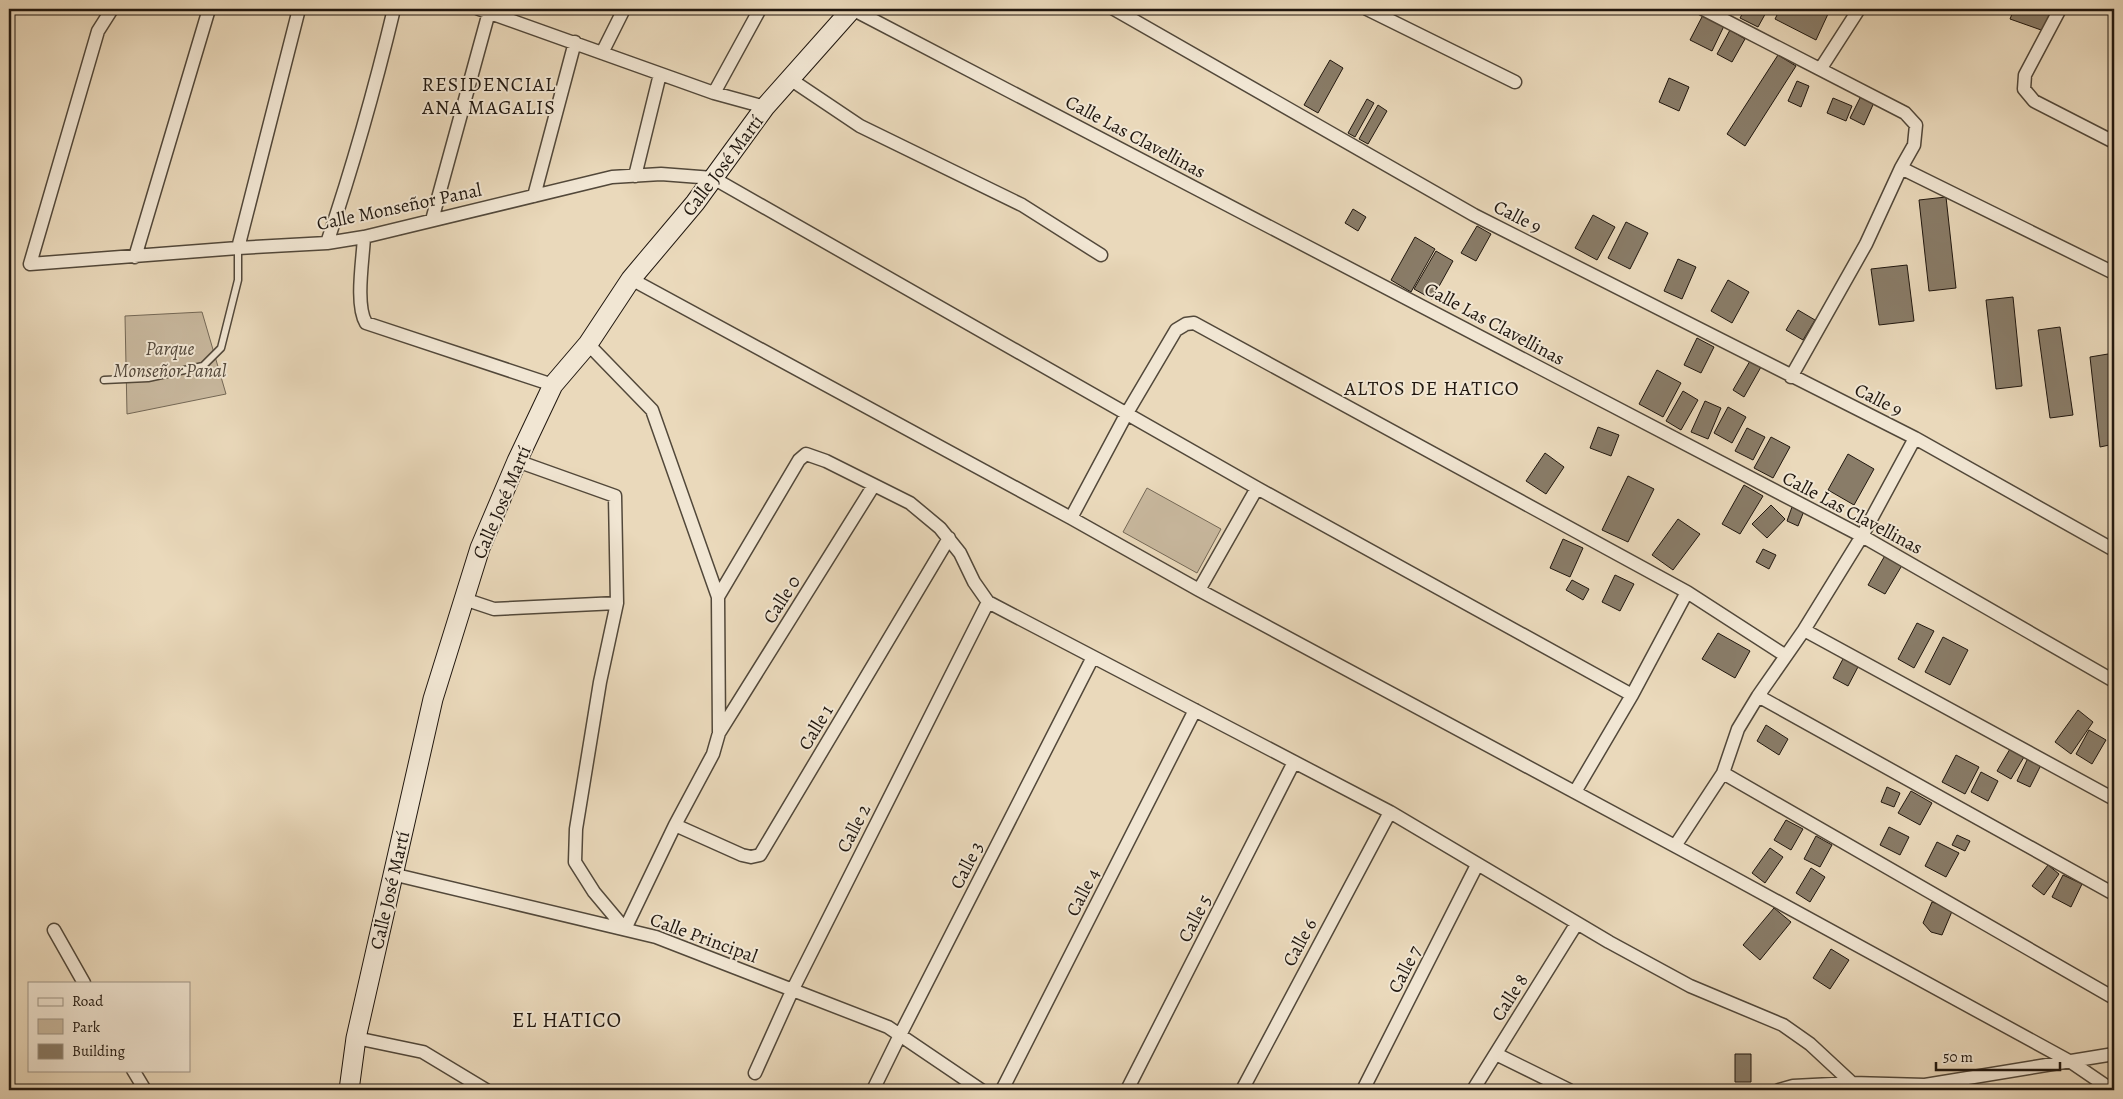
<svg xmlns="http://www.w3.org/2000/svg" width="2123" height="1099" viewBox="0 0 2123 1099" font-family="Alegreya,serif">
<style>
.green{fill:#c8b89e;stroke:#746856}
.building{fill:#897c68;stroke:#20170f}
.lines{fill:none;stroke-linecap:round;stroke-linejoin:round}
.service-casing{stroke:#52483a;stroke-width:9}
.minor-casing{stroke:#52483a;stroke-width:15}
.secondary-casing{stroke:#20170f;stroke-width:21}
.service{stroke:#f1e6d3;stroke-width:6}
.minor{stroke:#f1e6d3;stroke-width:12}
.secondary{stroke:#f1e6d3;stroke-width:19}
.labels{text-anchor:middle;stroke-width:4;stroke-linejoin:round;paint-order:stroke}
.street-label{font-size:19px;fill:#20170f;stroke:#f1e6d3}
.park-label{font-size:19px;font-style:italic;fill:#52473a;stroke:#f1e6d3}
.neighbourhood-label{font-size:20px;letter-spacing:1px;fill:#20170f;stroke:#f1e6d3}
.quarter-label{font-size:21px;letter-spacing:1px;fill:#20170f;stroke:#f1e6d3}
</style>
<rect width="100%" height="100%" fill="#ead9bb"/>
<filter id="stains"><feTurbulence type="fractalNoise" baseFrequency=".004" numOctaves="4"/><feColorMatrix values="0 0 0 0 .2 0 0 0 0 .09 0 0 0 0 .02 0 0 0 .5 -.17"/></filter>
<radialGradient id="worn" r=".72"><stop offset=".6" stop-color="#630" stop-opacity="0"/><stop offset="1" stop-color="#630" stop-opacity=".3"/></radialGradient>
<path class="green" d="M202,312L226,394L127,414L125,316Z
M1147,488L1221,529L1197,573L1123,532Z"/>
<path class="building" d="M1745,9H1768L1758,27L1740,18Z
M1780,9H1818L1828,14L1816,40L1775,19Z
M2014,9H2039L2051,13L2044,31L2010,19Z
M1703,15L1724,26L1712,51L1690,40Z
M1730,30L1745,39L1732,62L1717,54Z
M1778,55L1796,66L1745,146L1727,134Z
M1330,60L1343,68L1318,113L1304,105Z
M1669,78L1689,87L1679,111L1659,102Z
M1797,81L1809,86L1801,107L1788,101Z
M1863,92L1876,98L1864,125L1850,118Z
M1833,98L1852,106L1846,121L1827,113Z
M1367,99L1374,103L1355,137L1348,133Z
M1378,105L1387,111L1368,144L1359,139Z
M1946,197L1956,288L1929,291L1919,200Z
M1353,209L1366,217L1358,231L1345,223Z
M1593,215L1615,227L1597,260L1575,248Z
M1626,222L1648,233L1630,269L1608,258Z
M1477,226L1491,234L1476,261L1461,253Z
M1415,237L1435,249L1411,292L1391,280Z
M1436,251L1453,261L1432,299L1414,289Z
M1678,259L1696,267L1682,299L1664,291Z
M1907,265L1914,321L1879,325L1871,269Z
M1728,280L1749,292L1732,323L1711,311Z
M2013,297L2022,386L1996,389L1986,300Z
M1798,310L1815,320L1803,340L1786,330Z
M2060,327L2073,415L2050,418L2038,330Z
M1697,338L1714,347L1701,373L1684,365Z
M2114,353V444L2100,447L2090,357Z
M1750,361L1761,367L1744,397L1733,390Z
M1657,370L1681,383L1663,417L1639,404Z
M1683,391L1698,400L1681,430L1666,421Z
M1705,401L1721,408L1708,439L1691,432Z
M1728,407L1746,417L1732,443L1714,433Z
M1598,427L1619,435L1611,456L1590,448Z
M1747,428L1765,437L1753,460L1735,451Z
M1771,437L1790,447L1773,478L1754,468Z
M1545,453L1564,467L1546,494L1526,481Z
M1848,454L1874,469L1854,505L1828,490Z
M1628,476L1654,489L1628,542L1602,530Z
M1744,485L1763,496L1740,534L1722,524Z
M1771,505L1785,519L1767,538L1752,524Z
M1792,507L1804,511L1798,526L1787,521Z
M1678,519L1700,534L1673,570L1652,555Z
M1563,539L1583,548L1570,577L1550,568Z
M1763,549L1776,555L1769,569L1756,562Z
M1887,552L1904,562L1885,594L1868,585Z
M1615,575L1634,584L1620,611L1602,602Z
M1572,580L1589,589L1583,600L1566,590Z
M1917,623L1934,631L1914,668L1898,659Z
M1718,633L1750,651L1735,678L1702,659Z
M1943,637L1968,650L1950,685L1925,672Z
M1844,657L1859,665L1848,686L1833,678Z
M2078,710L2093,722L2071,754L2055,742Z
M1766,725L1788,739L1779,755L1757,741Z
M2089,730L2106,740L2092,764L2076,754Z
M2010,749L2024,757L2011,779L1997,771Z
M1956,755L1979,767L1965,794L1942,782Z
M2028,758L2041,765L2030,787L2017,781Z
M1981,772L1998,781L1988,801L1971,792Z
M1887,787L1900,793L1894,807L1881,802Z
M1911,791L1932,803L1920,825L1898,813Z
M1786,820L1803,829L1791,850L1774,840Z
M1889,827L1909,837L1900,855L1880,845Z
M1957,835L1970,841L1965,851L1952,845Z
M1816,836L1832,845L1820,867L1804,859Z
M1937,842L1959,853L1946,877L1925,866Z
M1770,848L1783,857L1765,883L1752,873Z
M2048,865L2059,874L2044,895L2032,886Z
M1811,868L1825,877L1810,902L1796,893Z
M2063,875L2082,884L2071,907L2052,897Z
M1932,902L1953,909L1942,935L1931,932L1923,923Z
M1774,908L1791,922L1760,960L1743,945Z
M1831,949L1849,960L1830,989L1813,978Z
M1735,1054H1751V1082H1735Z"/>
<g class="lines">
<g class="service-casing">
<path id="service" d="M104,380L148,378L203,366L221,348L238,280V248"/>
</g>
<g class="minor-casing">
<path id="minor" d="M112,9L98,31L30,264L238,248L327,243L364,237L612,177L661,174L713,178L1257,488L1632,695
M479,9L714,93L765,107
M852,9L1862,536L2114,681
M1114,9L1474,215L1915,438L2114,550
M1367,9L1515,82
M1703,9L1905,113L1916,125L1914,145L1901,168L1866,244L1791,377
M2060,9L2025,75L2024,89L2034,101L2114,142
M602,53L624,9
M1821,68L1859,9
M790,79L860,126L1022,205L1101,255
M714,93L760,9
M1901,168L2114,273
M635,176L660,74
M534,196L575,42
M432,220L489,12
M364,237C363,259 355,305 366,323L553,385
M327,243C353,166 375,88 394,9
M238,248L299,9
M135,257L209,9
M631,279L1071,518L1199,590L1727,874L2071,1062L2112,1090
M588,344L652,410L718,597L719,733L713,754L675,825L625,929L594,892L575,862L576,829L600,682L617,603
M1071,518L1127,413L1176,330L1186,324L1194,323L1687,592L1786,656
M1199,590L1257,488
M718,597L799,460L806,454L826,461L910,503L940,528L960,553L974,582L988,602L1390,812L1609,942L1690,986L1783,1025L1810,1044L1852,1083
M464,599L494,609L617,603L615,496L517,461
M1804,630L2114,799
M1758,696L2114,894
M719,733L874,485
M1723,773L2114,998
M1575,792L1632,695L1687,592
M675,825L742,855L751,857L760,855L949,538
M1675,846L1723,773L1738,729L1758,696L1804,630L1862,536L1915,438
M392,874L656,937L888,1027L981,1090
M54,930L84,983
M356,1038L423,1052L486,1090
M1496,1054L1569,1090
M133,1070L145,1090
M755,1073L792,991L988,602
M873,1090L900,1035L1093,657
M1002,1090L1195,710
M1127,1090L1294,762
M1242,1090L1390,812
M1363,1090L1477,865
M1473,1090L1577,923
M1779,1090L1793,1086L1852,1083L1925,1085L2114,1054"/>
</g>
<g class="secondary-casing">
<path id="secondary" d="M349,1090L356,1038L433,699L480,548L517,461L553,385L588,344L631,279L695,203L765,107L852,9"/>
</g>
<use href="#service" class="service"/>
<use href="#minor" class="minor"/>
<use href="#secondary" class="secondary"/>
</g>
<g class="labels">
<g class="street-label">
<text transform="translate(1136 136) rotate(28)" y="7">Calle Las Clavellinas</text>
<text transform="translate(722 165) rotate(-53)" y="7">Calle José Martí</text>
<text transform="translate(399 206) rotate(-12)" y="7">Calle Monseñor Panal</text>
<text transform="translate(1518 216) rotate(27)" y="7">Calle 9</text>
<text transform="translate(1495 323) rotate(28)" y="7">Calle Las Clavellinas</text>
<text transform="translate(1879 399) rotate(27)" y="7">Calle 9</text>
<text transform="translate(501 502) rotate(-67)" y="7">Calle José Martí</text>
<text transform="translate(1853 512) rotate(28)" y="7">Calle Las Clavellinas</text>
<text transform="translate(781 599) rotate(-58)" y="7">Calle 0</text>
<text transform="translate(815 727) rotate(-59)" y="7">Calle 1</text>
<text transform="translate(853 828) rotate(-63)" y="7">Calle 2</text>
<text transform="translate(966 865) rotate(-63)" y="7">Calle 3</text>
<text transform="translate(389 890) rotate(-77)" y="7">Calle José Martí</text>
<text transform="translate(1082 892) rotate(-63)" y="7">Calle 4</text>
<text transform="translate(1194 918) rotate(-63)" y="7">Calle 5</text>
<text transform="translate(704 937) rotate(20)" y="7">Calle Principal</text>
<text transform="translate(1299 942) rotate(-62)" y="7">Calle 6</text>
<text transform="translate(1404 969) rotate(-63)" y="7">Calle 7</text>
<text transform="translate(1509 997) rotate(-58)" y="7">Calle 8</text>
</g>
<g class="park-label">
<text x="170" y="355">Parque<tspan x="170" dy="22">Monseñor Panal</tspan></text>
</g>
<g class="neighbourhood-label">
<text x="489" y="91">RESIDENCIAL<tspan x="489" dy="23">ANA MAGALIS</tspan></text>
<text x="1432" y="395">ALTOS DE HATICO</text>
</g>
<g class="quarter-label">
<text x="567" y="1027">EL HATICO</text>
</g>
</g>
<rect width="2123" height="1099" fill="none" stroke="#ead9bb" stroke-width="30"/>
<rect x="10" y="10" width="2103" height="1079" fill="none" stroke="#20170f" stroke-width="2.5"/>
<rect x="15" y="15" width="2093" height="1069" fill="none" stroke="#20170f"/>
<rect x="28" y="982" width="162" height="90" fill="#f1e6d3" stroke="#9d9385"/>
<rect x="38" y="998" width="25" height="8" fill="#f1e6d3" stroke="#9d9385"/>
<text x="72" y="1006" font-size="15" fill="#20170f">Road</text>
<rect x="38" y="1019" width="25" height="15" fill="#c8b89e" stroke="#9d9385"/>
<text x="72" y="1032" font-size="15" fill="#20170f">Park</text>
<rect x="38" y="1044" width="25" height="15" fill="#897c68" stroke="#9d9385"/>
<text x="72" y="1056" font-size="15" fill="#20170f">Building</text>
<path d="M1936 1062v8h124v-8" fill="none" stroke="#20170f" stroke-width="2.5"/>
<text x="1943" y="1062" font-size="15" fill="#20170f" stroke="#f1e6d3" stroke-width="4" paint-order="stroke">50 m</text>
<rect width="100%" height="100%" filter="url(#stains)"/>
<rect width="100%" height="100%" fill="url(#worn)"/>
</svg>
